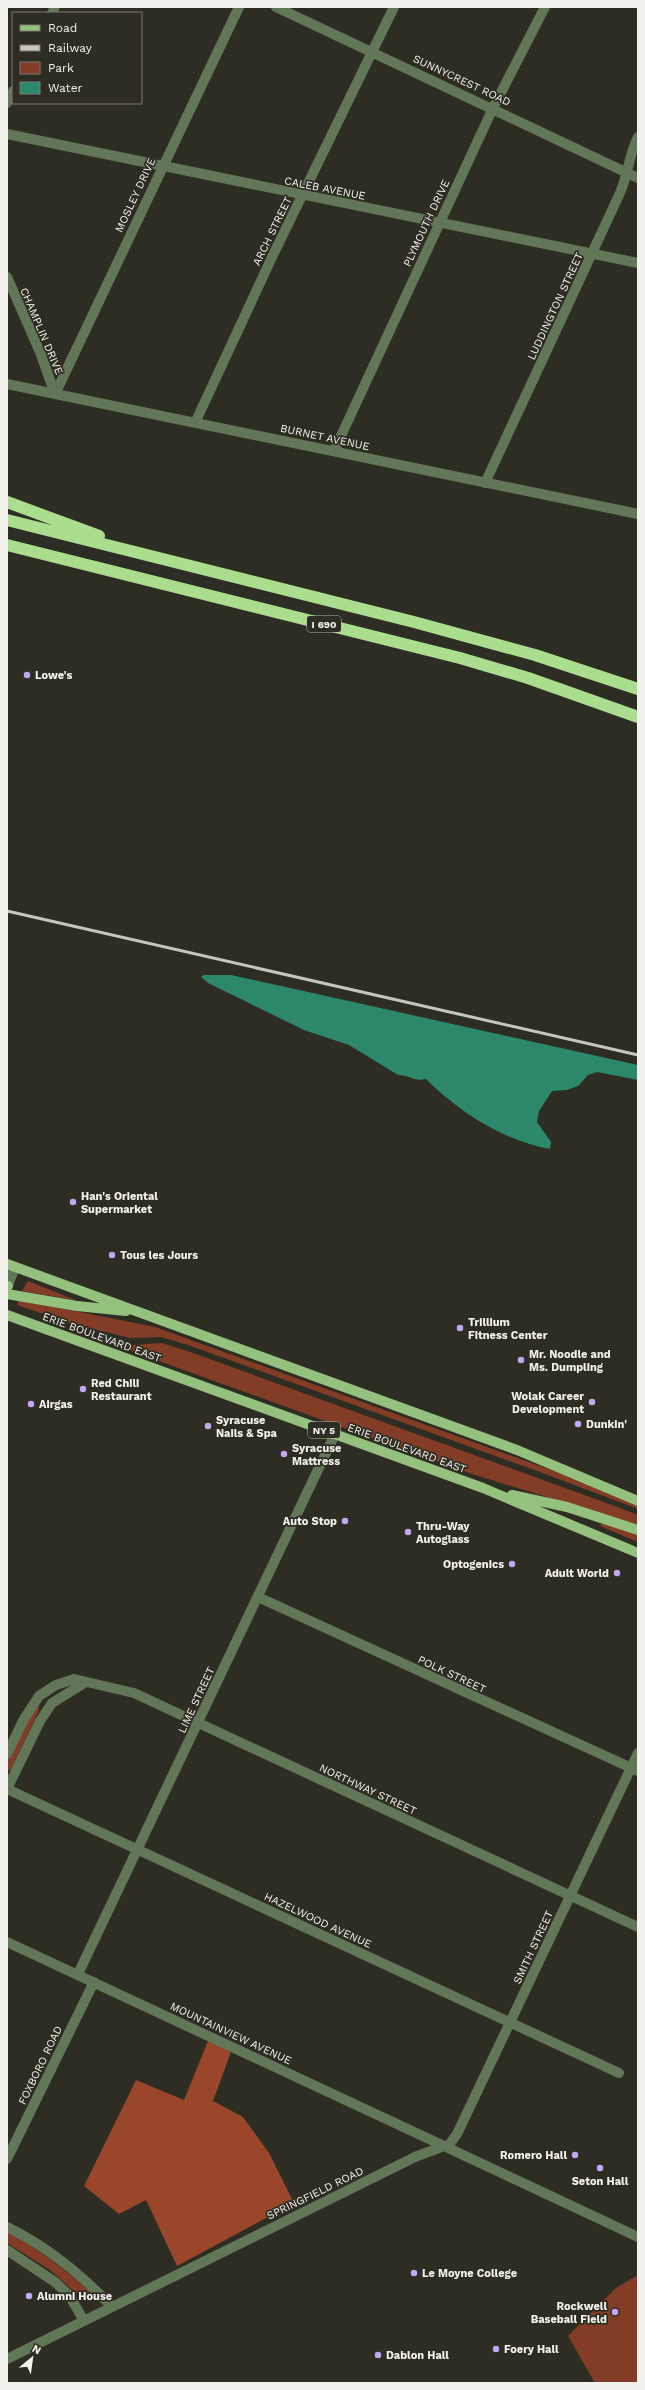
<svg xmlns="http://www.w3.org/2000/svg" width="645" height="2390" viewBox="0 0 645 2390" font-family="'Work Sans',sans-serif">
<style>
.green{fill:#833c25}
.forest{fill:#9a462b}
.water{fill:#2d876a}
.lines{fill:none;stroke-linecap:round;stroke-linejoin:round}
.minor{stroke:#627757;stroke-width:10}
.major{stroke:#95c17f;stroke-width:10}
.highway{stroke:#aade8e;stroke-width:12}
.rail{stroke:#c6c5be;stroke-width:3}
.poi-dot{fill:#c2a7f2;stroke:#2e2d23;stroke-width:1.5}
.labels{text-anchor:middle;stroke-width:3.5;stroke-linejoin:round;paint-order:stroke}
.shield{fill:#2e2d23;stroke:#b7b6af;stroke-width:1}
.shield-label{font-size:10px;font-weight:bold;fill:#f2f1eb}
.street-label{font-size:11px;fill:#f2f1eb;stroke:#2e2d23}
.poi-label{font-size:11px;font-weight:bold;fill:#f2f1eb;stroke:#2e2d23;text-anchor:start}
</style>
<rect width="100%" height="100%" fill="#2e2d23"/>
<path class="green" d="M28,1281L73,1299L74,1300L22,1291Z
M19,1300L155,1327L595,1486L638,1504V1509L548,1475L188,1345L161,1337L130,1338L73,1324L17,1305Z
M125,1343L132,1345L162,1343L193,1353L612,1505L638,1515V1525L472,1474L123,1348Z
M602,1522L638,1534V1542L600,1526Z
M39,1705V1710L11,1769L7,1771C7,1747 22,1722 39,1705Z
M7,2231C37,2249 64,2268 90,2292L91,2297L83,2299L50,2270L7,2243Z
M638,2275V2383H595L568,2336L616,2288Z"/>
<path class="forest" d="M208,2041L231,2052L213,2101L243,2117L269,2153L294,2203L177,2266L146,2200L119,2214L84,2186L136,2080L184,2100Z"/>
<path class="water" d="M204,975H231L638,1065V1080L597,1072L588,1075L578,1086L567,1090L552,1091L539,1111L537,1122L551,1142L550,1149C504,1141 459,1112 426,1079C413,1082 410,1075 398,1075L349,1045L304,1030L208,983L201,977Z"/>
<g class="lines">
<path class="minor" d="M276,7L638,178
M52,13L55,7
M7,103L13,91
M7,134L638,263
M7,277L40,352L55,394
M7,384L638,514
M55,394L239,7
M195,423L273,255L394,7
M334,451L493,108L545,7
M485,483L620,193C628,175 629,154 638,137
M7,1288L15,1267
M258,1597L638,1771
M7,1754L24,1719L39,1696L56,1685L74,1679L134,1693L638,1927
M7,1789L619,2073
M7,1789L40,1721L52,1703L86,1682
M7,1942L444,2146L449,2145L457,2134L638,1753
M78,1974L335,1434
M7,2159L94,1982
M7,2227C48,2247 81,2274 112,2307
M7,2250L55,2282L69,2295L84,2321
M7,2359L415,2157L444,2146L638,2237"/>
<path class="major" d="M7,1264L517,1450L638,1501
M7,1286H8
M7,1294L77,1306L126,1311
M7,1315L483,1488L638,1553
M512,1495L567,1507L638,1530"/>
<path class="highway" d="M7,502L99,536
M7,520L414,622L535,655L638,689
M7,545L460,658L528,678L638,717"/>
<path class="rail" d="M7,911L638,1055"/>
</g>
<g class="poi-dot">
<circle cx="27" cy="675" r="4"/>
<circle cx="73" cy="1202" r="4"/>
<circle cx="112" cy="1255" r="4"/>
<circle cx="460" cy="1328" r="4"/>
<circle cx="521" cy="1360" r="4"/>
<circle cx="83" cy="1389" r="4"/>
<circle cx="592" cy="1402" r="4"/>
<circle cx="31" cy="1404" r="4"/>
<circle cx="578" cy="1424" r="4"/>
<circle cx="208" cy="1426" r="4"/>
<circle cx="284" cy="1454" r="4"/>
<circle cx="345" cy="1521" r="4"/>
<circle cx="408" cy="1532" r="4"/>
<circle cx="512" cy="1564" r="4"/>
<circle cx="617" cy="1573" r="4"/>
<circle cx="575" cy="2155" r="4"/>
<circle cx="600" cy="2168" r="4"/>
<circle cx="414" cy="2273" r="4"/>
<circle cx="29" cy="2296" r="4"/>
<circle cx="615" cy="2312" r="4"/>
<circle cx="496" cy="2349" r="4"/>
<circle cx="378" cy="2355" r="4"/>
</g>
<g class="labels">
<g class="shield">
<rect x="307" y="616" width="34" height="16" rx="3"/>
<rect x="308" y="1422" width="32" height="16" rx="3"/>
</g>
<g class="shield-label">
<text x="324" y="628">I 690</text>
<text x="324" y="1434">NY 5</text>
</g>
<g class="street-label">
<text transform="translate(462 80) rotate(25)" y="4">SUNNYCREST ROAD</text>
<text transform="translate(325 188) rotate(11)" y="4">CALEB AVENUE</text>
<text transform="translate(135 195) rotate(-65)" y="4">MOSLEY DRIVE</text>
<text transform="translate(426 223) rotate(-65)" y="4">PLYMOUTH DRIVE</text>
<text transform="translate(272 231) rotate(-64)" y="4">ARCH STREET</text>
<text transform="translate(555 306) rotate(-65)" y="4">LUDDINGTON STREET</text>
<text transform="translate(42 331) rotate(67)" y="4">CHAMPLIN DRIVE</text>
<text transform="translate(325 437) rotate(12)" y="4">BURNET AVENUE</text>
<text transform="translate(102 1337) rotate(20)" y="4">ERIE BOULEVARD EAST</text>
<text transform="translate(407 1448) rotate(20)" y="4">ERIE BOULEVARD EAST</text>
<text transform="translate(452 1674) rotate(25)" y="4">POLK STREET</text>
<text transform="translate(196 1700) rotate(-65)" y="4">LIME STREET</text>
<text transform="translate(368 1789) rotate(25)" y="4">NORTHWAY STREET</text>
<text transform="translate(318 1920) rotate(25)" y="4">HAZELWOOD AVENUE</text>
<text transform="translate(533 1947) rotate(-65)" y="4">SMITH STREET</text>
<text transform="translate(231 2033) rotate(25)" y="4">MOUNTAINVIEW AVENUE</text>
<text transform="translate(40 2065) rotate(-64)" y="4">FOXBORO ROAD</text>
<text transform="translate(315 2193) rotate(-26)" y="4">SPRINGFIELD ROAD</text>
</g>
<g class="poi-label">
<text x="35" y="679">Lowe's</text>
<text x="81" y="1200">Han's Oriental<tspan x="81" dy="13">Supermarket</tspan></text>
<text x="120" y="1259">Tous les Jours</text>
<text x="468" y="1326">Trillium<tspan x="468" dy="13">Fitness Center</tspan></text>
<text x="529" y="1358">Mr. Noodle and<tspan x="529" dy="13">Ms. Dumpling</tspan></text>
<text x="91" y="1387">Red Chili<tspan x="91" dy="13">Restaurant</tspan></text>
<text x="584" y="1400" text-anchor="end">Wolak Career<tspan x="584" dy="13">Development</tspan></text>
<text x="39" y="1408">Airgas</text>
<text x="216" y="1424">Syracuse<tspan x="216" dy="13">Nails &amp; Spa</tspan></text>
<text x="586" y="1428">Dunkin'</text>
<text x="292" y="1452">Syracuse<tspan x="292" dy="13">Mattress</tspan></text>
<text x="337" y="1525" text-anchor="end">Auto Stop</text>
<text x="416" y="1530">Thru-Way<tspan x="416" dy="13">Autoglass</tspan></text>
<text x="504" y="1568" text-anchor="end">Optogenics</text>
<text x="609" y="1577" text-anchor="end">Adult World</text>
<text x="567" y="2159" text-anchor="end">Romero Hall</text>
<text x="600" y="2185" text-anchor="middle">Seton Hall</text>
<text x="422" y="2277">Le Moyne College</text>
<text x="37" y="2300">Alumni House</text>
<text x="607" y="2310" text-anchor="end">Rockwell<tspan x="607" dy="13">Baseball Field</tspan></text>
<text x="504" y="2353">Foery Hall</text>
<text x="386" y="2359">Dablon Hall</text>
</g>
</g>
<rect width="645" height="2390" fill="none" stroke="#f2f1eb" stroke-width="16"/>
<rect x="12" y="12" width="130" height="92" fill="#2e2d23" stroke="#7c7b73"/>
<rect x="20" y="25" width="20" height="6" fill="#95c17f" stroke="#7c7b73"/>
<text x="48" y="32" font-size="12" fill="#f2f1eb">Road</text>
<rect x="20" y="45" width="20" height="6" fill="#c6c5be" stroke="#7c7b73"/>
<text x="48" y="52" font-size="12" fill="#f2f1eb">Railway</text>
<rect x="20" y="62" width="20" height="12" fill="#833c25" stroke="#7c7b73"/>
<text x="48" y="72" font-size="12" fill="#f2f1eb">Park</text>
<rect x="20" y="82" width="20" height="12" fill="#2d876a" stroke="#7c7b73"/>
<text x="48" y="92" font-size="12" fill="#f2f1eb">Water</text>
<g transform="translate(32 2358) rotate(29)" stroke="#2e2d23" stroke-width="3" paint-order="stroke">
<path d="M0-3L7 15L0 10L-7 15Z" fill="#f2f1eb"/>
<text y="-6" font-size="11" font-weight="bold" text-anchor="middle" fill="#f2f1eb">N</text>
</g>
</svg>
